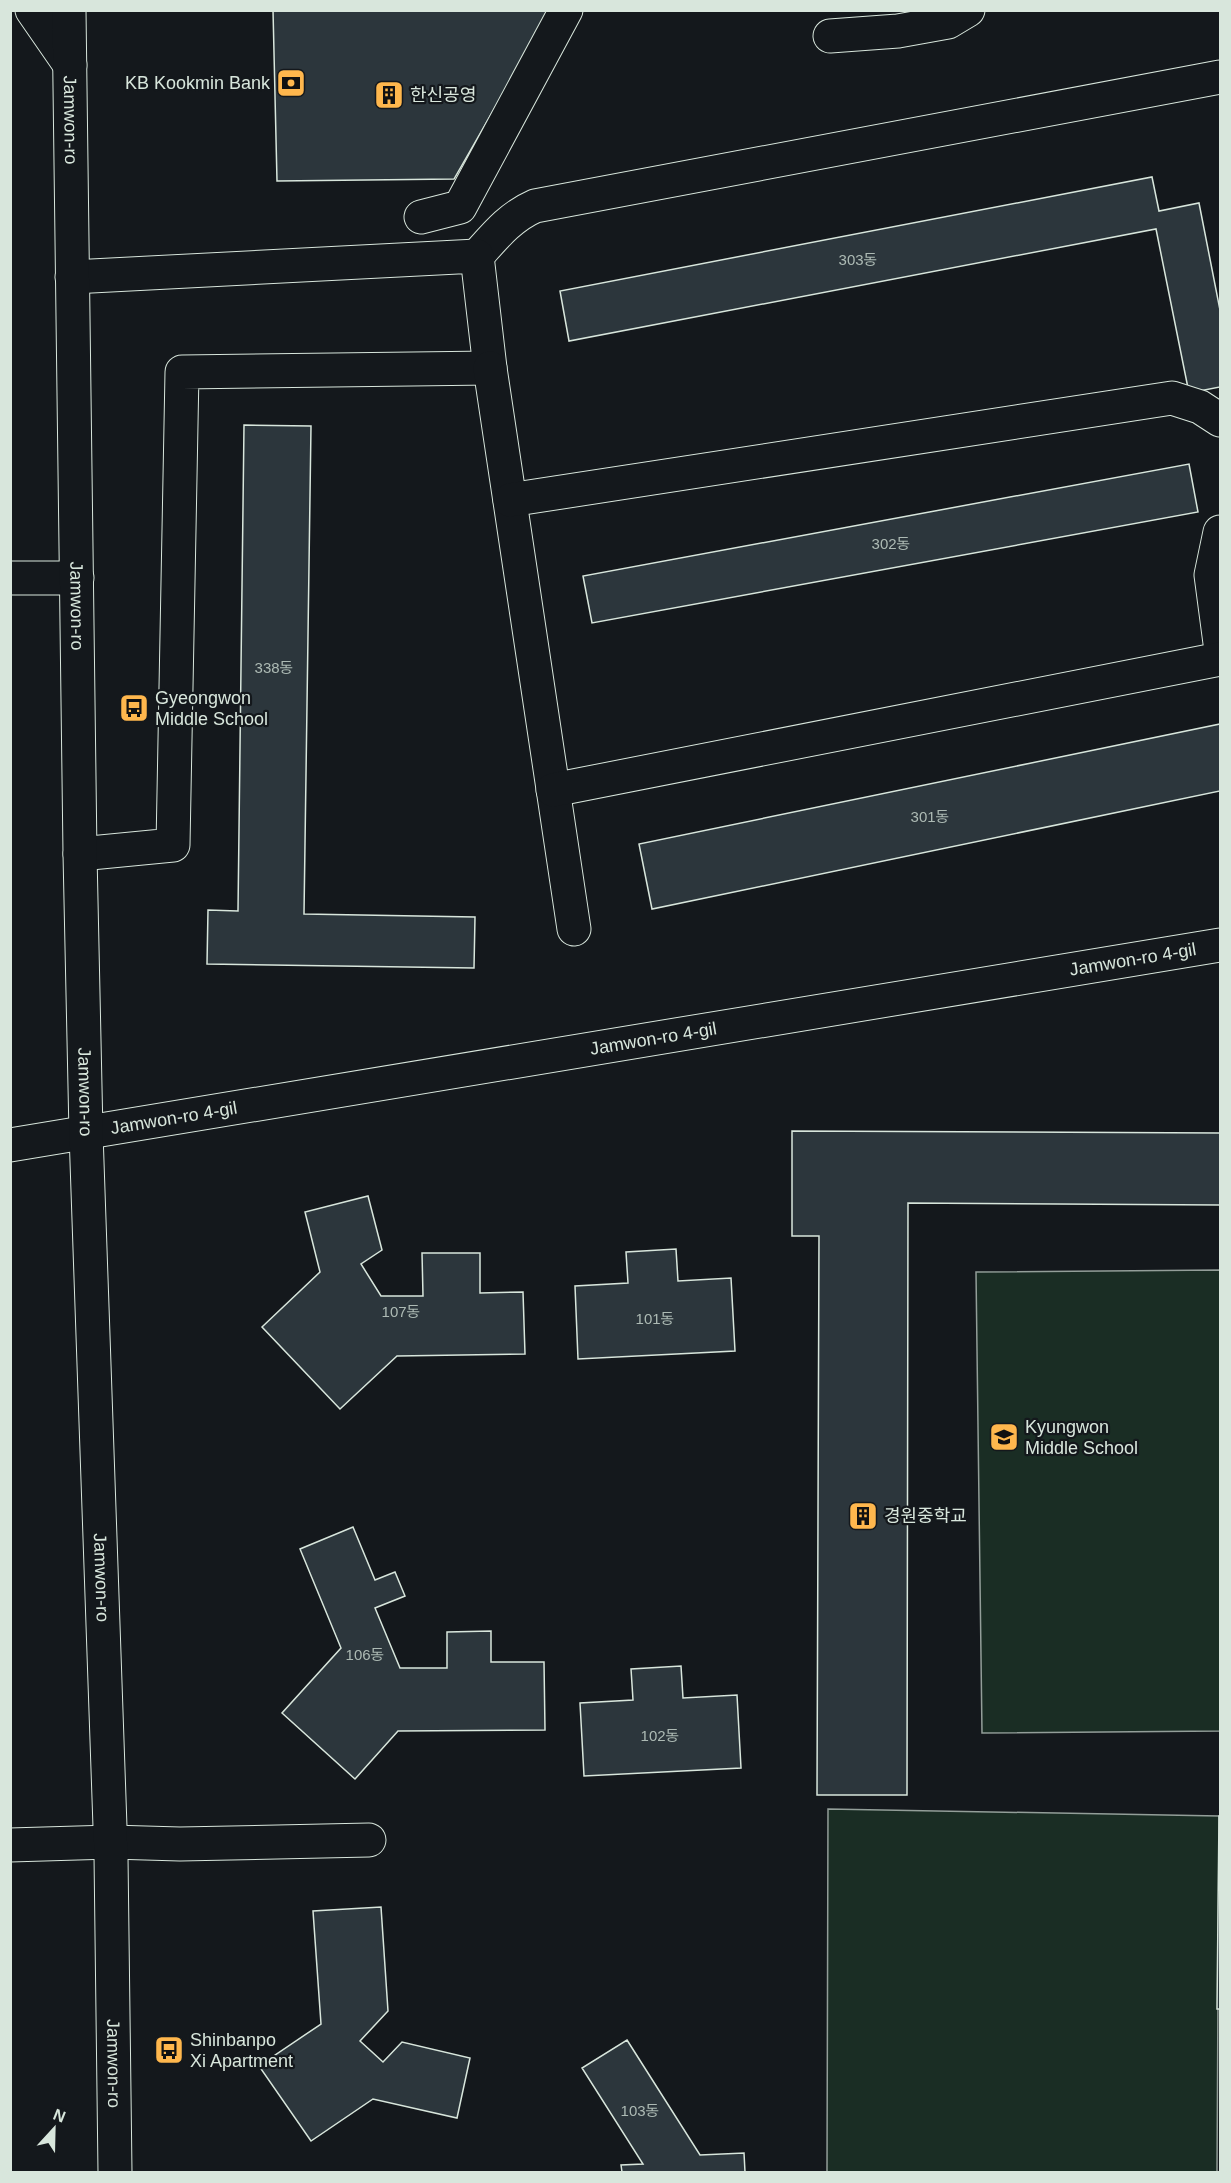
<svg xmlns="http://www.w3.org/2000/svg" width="1231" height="2183" viewBox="0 0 1231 2183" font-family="Helvetica,'Noto Sans KR',sans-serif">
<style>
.green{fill:#1a2d24;stroke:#939e99;stroke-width:1.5}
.building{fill:#2c363c;stroke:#d8e6dc;stroke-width:1.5}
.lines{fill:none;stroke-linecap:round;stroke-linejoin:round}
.minor-casing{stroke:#d8e6dc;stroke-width:35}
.major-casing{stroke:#d8e6dc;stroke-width:35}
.minor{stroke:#14181c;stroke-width:33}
.major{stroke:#14181c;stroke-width:33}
.labels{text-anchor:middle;stroke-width:4.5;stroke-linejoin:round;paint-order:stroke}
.number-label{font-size:15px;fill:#adbab4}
.poi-label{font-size:18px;fill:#d8e6dc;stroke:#14181c;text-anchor:start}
.street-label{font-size:18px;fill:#d8e6dc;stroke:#14181c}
</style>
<rect width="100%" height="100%" fill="#14181c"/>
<path class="green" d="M1220,1270V1731L982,1733L976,1272Z
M828,1809L1219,1816L1217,2172H827Z"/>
<path class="building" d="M273,10H551L454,179L277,181Z
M1152,177L1159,211L1199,203L1220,310V387L1189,393L1156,229L569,341L560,291Z
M244,425L311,426L304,914L475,917L474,968L207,964L208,910L238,911Z
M1189,464L1198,512L592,623L583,576Z
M1220,724V791L652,909L639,844Z
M792,1131L1220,1133V1205L908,1203L907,1795H817L819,1236H792Z
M368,1196L382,1250L361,1264L381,1296H423L422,1253H480V1293L523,1292L525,1354L397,1356L340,1409L262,1327L320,1272L305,1212Z
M676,1249L678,1281L731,1278L735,1351L578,1359L575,1286L628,1283L626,1252Z
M353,1527L375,1580L395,1572L405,1596L375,1608L400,1668H447V1632L491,1631V1662H544L545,1730L398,1731L355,1779L282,1713L341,1648L300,1549Z
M681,1666L683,1698L737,1695L741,1768L584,1776L580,1703L633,1700L631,1669Z
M1219,1816H1220V2009H1217Z
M381,1907L388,2011L360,2041L383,2062L402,2042L470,2058L457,2118L373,2099L311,2141L259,2066L321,2024L313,1911Z
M627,2040L700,2155L744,2153L745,2172H622L621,2165L643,2164L582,2068Z"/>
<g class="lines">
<g class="minor-casing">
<g id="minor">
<path d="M32,10L70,65"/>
<path d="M830,36L898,31L948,22L968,10"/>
<path d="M421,217L460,207L566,10"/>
<path d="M477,256C495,236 510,217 535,206L1220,77"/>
<path d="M72,277L477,256L490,368L182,372L173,845L80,854"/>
<path d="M490,368L574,929"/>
<path d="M510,500L1172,398L1200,407L1220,420"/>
<path d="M1220,532L1211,575L1220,643"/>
<path d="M10,578H77"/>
<path d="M553,790L1220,659"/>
<path id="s1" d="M10,1145L1220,945"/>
<path d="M10,1845L111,1842L180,1844L369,1840"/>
</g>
</g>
<g class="major-casing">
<g id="major">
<path id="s2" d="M69,10L80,854L86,1133L111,1856L115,2172"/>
</g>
</g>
<use href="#minor" class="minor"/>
<use href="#major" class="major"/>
</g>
<defs>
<g id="bank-square" transform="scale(1.5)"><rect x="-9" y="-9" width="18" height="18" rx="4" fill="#ffb74d" stroke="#14181c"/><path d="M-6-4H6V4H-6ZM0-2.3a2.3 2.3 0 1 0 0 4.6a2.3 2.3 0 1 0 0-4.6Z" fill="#111"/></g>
<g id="building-square" transform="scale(1.5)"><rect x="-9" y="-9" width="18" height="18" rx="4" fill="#ffb74d" stroke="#14181c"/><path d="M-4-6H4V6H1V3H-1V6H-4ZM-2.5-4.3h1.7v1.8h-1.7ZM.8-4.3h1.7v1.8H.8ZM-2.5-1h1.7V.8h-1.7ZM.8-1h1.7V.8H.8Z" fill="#111"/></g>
<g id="bus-square" transform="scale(1.5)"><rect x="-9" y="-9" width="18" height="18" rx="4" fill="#ffb74d" stroke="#14181c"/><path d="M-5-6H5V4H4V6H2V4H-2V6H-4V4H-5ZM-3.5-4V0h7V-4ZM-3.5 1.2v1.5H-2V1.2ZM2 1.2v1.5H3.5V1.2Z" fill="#111"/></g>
<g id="school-square" transform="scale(1.5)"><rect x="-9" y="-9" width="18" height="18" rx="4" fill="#ffb74d" stroke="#14181c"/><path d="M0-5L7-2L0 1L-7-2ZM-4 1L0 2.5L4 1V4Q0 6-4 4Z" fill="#111"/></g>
</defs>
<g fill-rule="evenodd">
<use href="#bank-square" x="291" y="83"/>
<use href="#building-square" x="389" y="95"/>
<use href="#bus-square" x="134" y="708"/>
<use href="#school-square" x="1004" y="1437"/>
<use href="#building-square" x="863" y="1516"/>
<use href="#bus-square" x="169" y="2050"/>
</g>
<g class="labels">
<g class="number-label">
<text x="858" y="265">303동</text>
<text x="891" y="549">302동</text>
<text x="274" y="673">338동</text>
<text x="930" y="822">301동</text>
<text x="401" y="1317">107동</text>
<text x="655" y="1324">101동</text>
<text x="365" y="1660">106동</text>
<text x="660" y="1741">102동</text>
<text x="640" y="2116">103동</text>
</g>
<g class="poi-label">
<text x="270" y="89" text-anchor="end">KB Kookmin Bank</text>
<text x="410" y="101">한신공영</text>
<text x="155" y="704">Gyeongwon<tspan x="155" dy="21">Middle School</tspan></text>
<text x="1025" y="1433">Kyungwon<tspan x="1025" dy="21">Middle School</tspan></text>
<text x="884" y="1522">경원중학교</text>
<text x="190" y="2046">Shinbanpo<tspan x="190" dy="21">Xi Apartment</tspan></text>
</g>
<g class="street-label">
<text dy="6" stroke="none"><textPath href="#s2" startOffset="110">Jamwon-ro</textPath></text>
<text dy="6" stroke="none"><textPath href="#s2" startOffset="596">Jamwon-ro</textPath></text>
<text dy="6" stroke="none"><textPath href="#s1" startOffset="1138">Jamwon-ro 4-gil</textPath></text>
<text dy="6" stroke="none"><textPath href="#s1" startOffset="652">Jamwon-ro 4-gil</textPath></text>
<text dy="6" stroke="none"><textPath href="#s2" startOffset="1082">Jamwon-ro</textPath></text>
<text dy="6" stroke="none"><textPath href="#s1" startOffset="166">Jamwon-ro 4-gil</textPath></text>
<text dy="6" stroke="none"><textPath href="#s2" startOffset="1568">Jamwon-ro</textPath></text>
<text dy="6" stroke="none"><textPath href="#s2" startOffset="2054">Jamwon-ro</textPath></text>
</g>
</g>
<rect width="1231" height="2183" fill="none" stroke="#d8e6dc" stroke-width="24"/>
<g transform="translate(54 2129) rotate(22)" stroke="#14181c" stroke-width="4.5" paint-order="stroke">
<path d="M0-4.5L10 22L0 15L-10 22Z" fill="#d8e6dc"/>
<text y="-9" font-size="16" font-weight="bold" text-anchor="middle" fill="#d8e6dc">N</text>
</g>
</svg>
